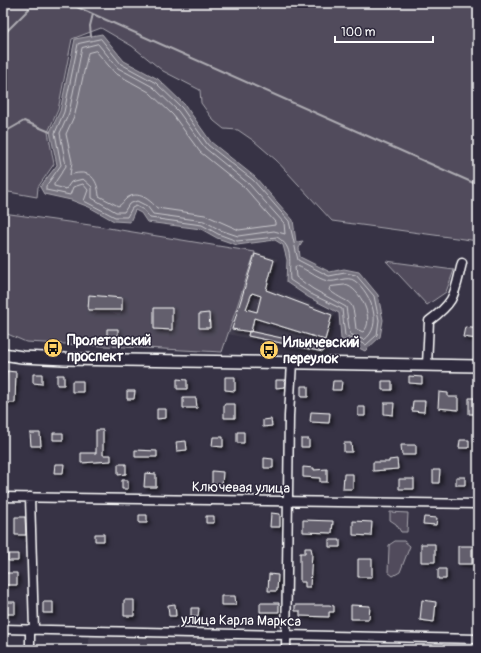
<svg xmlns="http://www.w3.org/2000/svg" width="481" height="653" viewBox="0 0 481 653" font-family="Pangolin,sans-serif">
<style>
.built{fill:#444051}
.green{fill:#514c5c;stroke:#a8a6ae}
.water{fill:#76737f;stroke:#adabb2}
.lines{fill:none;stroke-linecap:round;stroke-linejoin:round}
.shore{stroke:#c8c7cc;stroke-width:1}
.stream{stroke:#adabb2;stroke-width:2}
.building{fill:#635f6d;stroke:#fff;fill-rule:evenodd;filter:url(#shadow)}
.street-casing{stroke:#fff;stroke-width:11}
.secondary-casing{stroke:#fff;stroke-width:14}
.street{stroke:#2f2a3d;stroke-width:8}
.secondary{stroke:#2f2a3d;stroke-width:11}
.labels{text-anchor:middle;stroke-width:3;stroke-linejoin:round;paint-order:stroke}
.poi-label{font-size:14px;font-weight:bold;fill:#fff;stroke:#2f2a3d;text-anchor:start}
.street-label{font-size:14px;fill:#fff;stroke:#2f2a3d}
</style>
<defs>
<filter id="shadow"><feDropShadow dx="2.5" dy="2.5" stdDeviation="2" flood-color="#0009"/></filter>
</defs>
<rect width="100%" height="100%" fill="#373345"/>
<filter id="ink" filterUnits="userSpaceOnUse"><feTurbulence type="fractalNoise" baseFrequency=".025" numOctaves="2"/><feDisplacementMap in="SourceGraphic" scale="8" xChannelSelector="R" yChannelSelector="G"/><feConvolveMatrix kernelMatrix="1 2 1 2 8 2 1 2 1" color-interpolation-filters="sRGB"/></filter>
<g filter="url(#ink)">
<path class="built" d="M255,252L277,259L269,288L335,313L326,355L228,334Z
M89,635L237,638V650H89Z"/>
<path class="green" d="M3,3H478V241L332,221L276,160L254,141L238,130L224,129L214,121L201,103L200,90L163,71L132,46L101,28L72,39L58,110L48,132L54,164L38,187L37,197L3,191Z
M3,213L90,225L255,252L222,352L26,342L3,332Z
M386,261L454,270L446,292L427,305Z
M390,512L408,513L407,532H401L396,524L390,520Z
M395,541H404L410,546L400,572L393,576L388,572L389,548V545Z"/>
<path class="water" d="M102,34L124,61L158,79L185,105L211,142L255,177L293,220L296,242L303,241L299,248L300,257L330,272L344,269L359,272L378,295L383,320L380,337L365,351L341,339L339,313L308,297L286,282L287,260L283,245L275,240L237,245L217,238L201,229L147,222L141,213L135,210L130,222L114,221L89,207L71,200L44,194L40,187L57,165L50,132L60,111L75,39Z"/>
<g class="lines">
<path class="shore" d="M101,39L121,64L156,83L182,108L208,145L253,180L289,221L298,260L329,276L345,273L356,275L374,296L379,320L377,335L366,345L345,336L342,309L311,294L290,280C288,262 295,248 277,237L237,241L218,234L202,225L150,218L144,210L136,206L132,208L127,217H115L84,201L88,190L83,184L73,187L70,195L46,190V186L61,165L55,133L64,112L78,44Z
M98,44L118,68L153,87L178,111L205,148L249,184L284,223L285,234L274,231L238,236L220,230L204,221L153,214L147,206L137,201L129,204L124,212H116L92,198V187L83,179L71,182L66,189L54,186V184L66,166L60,133L69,113L82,48Z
M96,51L115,73L149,92L173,115L200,152L245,188L275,222V225L239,230L205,215L157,208C150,200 138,190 127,198C123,201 122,205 118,206L99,196C98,185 94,172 80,173C76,173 73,174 70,175L72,162L66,134L75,114L88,53Z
M297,266C307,269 317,279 328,281C336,283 347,275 355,281C371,293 384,326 364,340L350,334L346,307L313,289L296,277L295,267Z
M345,285C360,287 376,321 363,332L356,329C352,294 352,308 329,290L330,287Z"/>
<path class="stream" d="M68,3L478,185
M3,35L29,9
M91,36L90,26L93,14
M3,133L24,121L50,132"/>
</g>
<path class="building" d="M255,254L274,260L266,290L332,315L325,340L254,318L251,332L232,329ZM252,293L261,296L257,312L246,309Z
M89,295L122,298V310H88Z
M154,308H172V330L154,329Z
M209,313L210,328H199V314Z
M465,327L478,329L477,339L463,337Z
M107,329H118V337L107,336Z
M249,331L324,347L323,352L248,336Z
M7,371L16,372L15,403H3Z
M33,374H42V384L33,383Z
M57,375H64V385H57Z
M409,376L422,377V384L409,383Z
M225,377H235V391L225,390Z
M177,379L187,380V389H177Z
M276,380H286L285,387L276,388Z
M72,381H83V392H72Z
M333,381H342L341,390H332Z
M382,381H392V390H382Z
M301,386H308V397H301Z
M127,391H135L134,399H127Z
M439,392L448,393V397H458V410L438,408Z
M183,398H196L197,408H183Z
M469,398H478V414H469Z
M413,401H425L424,412L412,411Z
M384,403H394L393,415L384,414Z
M224,404H235V418H224Z
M358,407H365V416H358Z
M157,409H166V418L157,419Z
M311,412L330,413L329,423L310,422Z
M271,419L272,426L263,427V420Z
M96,430H103V455H111V461L81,463V453H96Z
M237,432H244V443H237Z
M30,433H40L41,446H31Z
M53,433H63V440H53Z
M213,437H223V447L212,446Z
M301,439H309V447H301Z
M460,440H469V448H459Z
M186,441L187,450L177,451L176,442Z
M344,443H351L352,452H344Z
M401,445H416V455H402Z
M135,450L157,451V457H135Z
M264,458L273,459V468H264Z
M397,459L398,469L373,471V462H389V460Z
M55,464H64L63,473H54Z
M118,464H126V474L118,475Z
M303,467L314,468V470L327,469V482H320V478L303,477Z
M433,470H440L439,483H433Z
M212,471L223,472L222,485L212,484Z
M145,473L156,474V487H144Z
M344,474H353V489H343Z
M456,477H465V485H456Z
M399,479H414V489H399Z
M122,480H128V489H122Z
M271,513L280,514V527H270Z
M139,515H147V523H139Z
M206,516H214V523H206Z
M15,517H25L26,535H15Z
M424,517L437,518L436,525L423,524Z
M303,520L333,521L332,533L303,532Z
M353,521L372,522L371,536L353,535Z
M95,534H104V541H95Z
M329,540H340V547H329Z
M421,544H435V562H421Z
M458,546H472V564H458Z
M305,548H311L312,553L310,587H305V582H300V553H305Z
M8,554H18V561H8Z
M358,559H372V577H358Z
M438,569H446V579H438Z
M3,573H17V585H3Z
M269,574L278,575L277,591H268Z
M221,596H235L236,605H221Z
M124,600H134V616H124Z
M422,600L436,602L434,622L420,620Z
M3,602H15V614H3Z
M43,602H53V613H43Z
M260,603H279V612H260Z
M175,604L176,616H169L168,605Z
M295,605H329L334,606V612H329V617L300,616V611H295Z
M351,605L370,606L369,619H351Z
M191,608H199L198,617H191Z"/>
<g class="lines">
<g class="street-casing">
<path id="street" d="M427,365L429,321C456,301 454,295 462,263
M3,497L478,504
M30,497L34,629
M3,629L478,639
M30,650V629
M286,650L289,416L292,362"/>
</g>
<g class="secondary-casing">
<path id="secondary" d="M3,354L22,357L65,359L478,366"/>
</g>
<use href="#street" class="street"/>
<use href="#secondary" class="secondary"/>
</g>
</g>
<defs>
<g id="bus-disc" transform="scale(1)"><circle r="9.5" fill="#ffd166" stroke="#2f2a3d"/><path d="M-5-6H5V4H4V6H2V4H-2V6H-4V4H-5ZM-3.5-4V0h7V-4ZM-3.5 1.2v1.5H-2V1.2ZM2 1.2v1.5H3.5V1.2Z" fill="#111"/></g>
</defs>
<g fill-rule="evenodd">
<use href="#bus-disc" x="53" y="348"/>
<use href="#bus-disc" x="269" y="350"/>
</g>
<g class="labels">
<g class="poi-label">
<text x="67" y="345">Пролетарский<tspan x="67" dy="16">проспект</tspan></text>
<text x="283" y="347">Ильичевский<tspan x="283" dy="16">переулок</tspan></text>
</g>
<g class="street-label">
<text transform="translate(241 487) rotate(1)" y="5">Ключевая улица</text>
<text transform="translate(241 620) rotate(1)" y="5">улица Карла Маркса</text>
</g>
</g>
<rect width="481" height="653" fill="none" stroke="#2f2a3d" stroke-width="16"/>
<rect x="8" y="8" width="465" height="637" fill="none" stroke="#fff" stroke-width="1.5" filter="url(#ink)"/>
<path d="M335 36v6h98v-6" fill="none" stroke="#ffffff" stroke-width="2"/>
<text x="341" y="36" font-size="12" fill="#ffffff" stroke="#2f2a3d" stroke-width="3" paint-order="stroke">100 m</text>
</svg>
